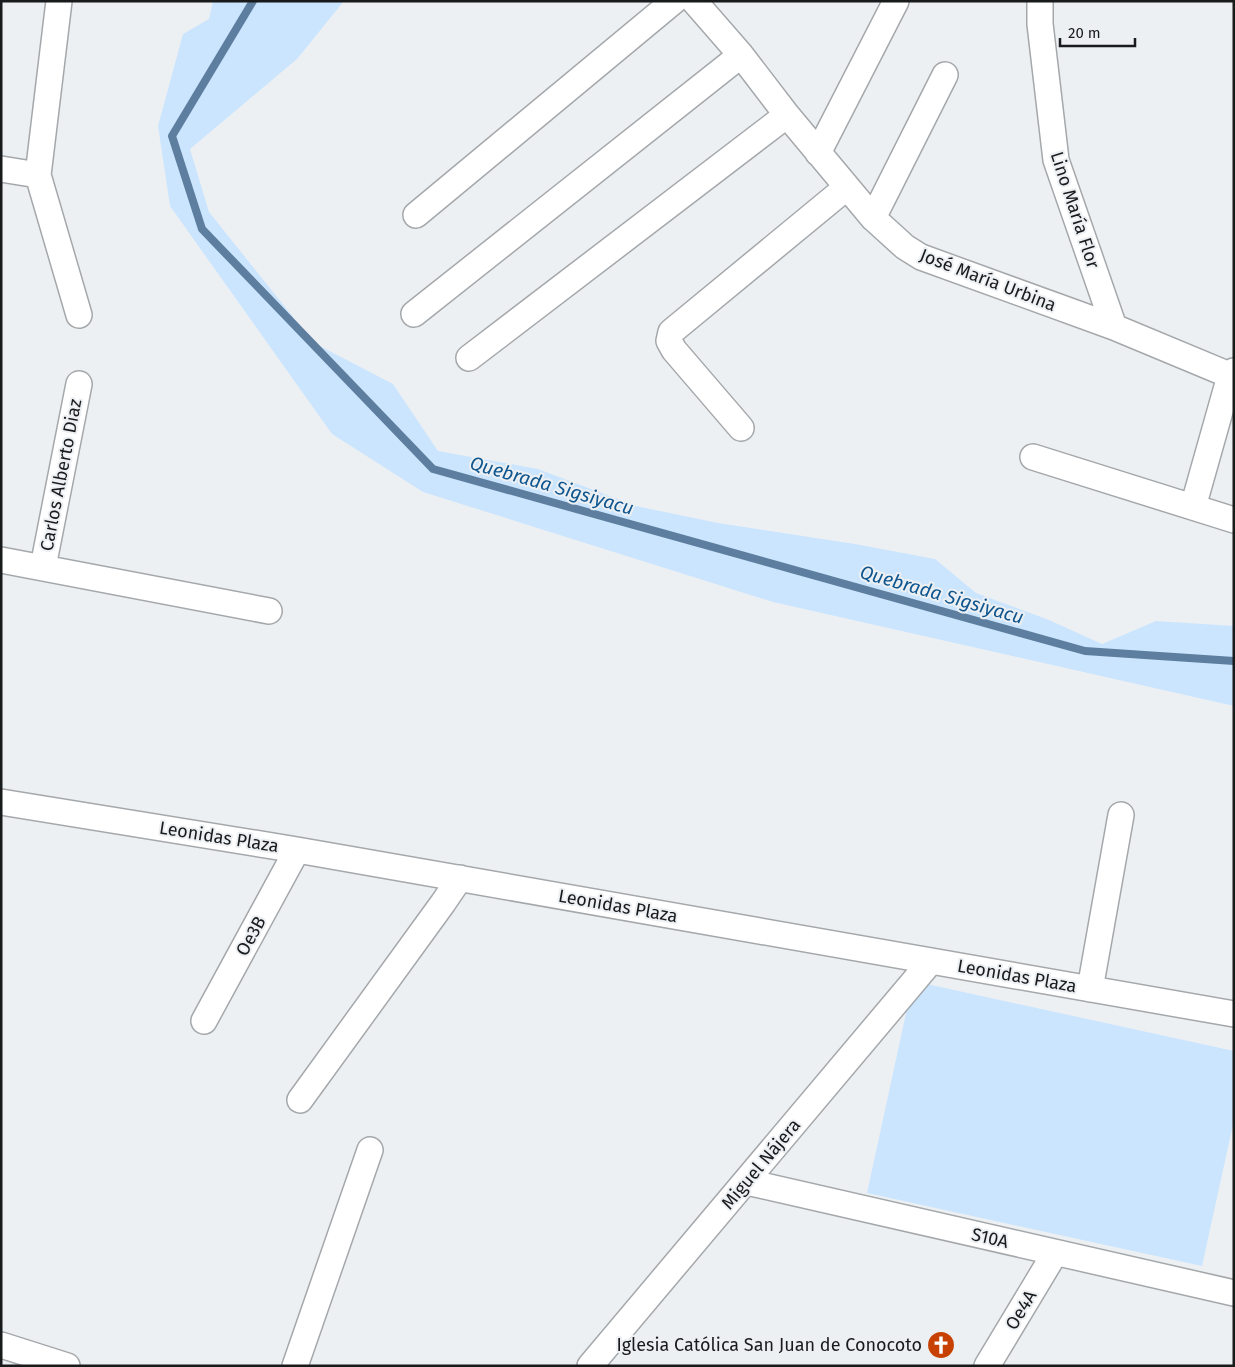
<svg xmlns="http://www.w3.org/2000/svg" width="1235" height="1367" viewBox="0 0 1235 1367" font-family="'Fira Sans',sans-serif">
<style>
.green{fill:#cbe5fe}
.lines{fill:none;stroke-linecap:round;stroke-linejoin:round}
.stream{stroke:#5e7e9f;stroke-width:8}
.minor-casing{stroke:#a5a8ab;stroke-width:28}
.minor{stroke:#fff;stroke-width:25}
.labels{text-anchor:middle;stroke-width:4;stroke-linejoin:round;paint-order:stroke}
.street-label{font-size:18px;fill:#191a1b;stroke:#edf0f3}
.poi-label{font-size:18px;fill:#191a1b;stroke:#edf0f3;text-anchor:end}
.water-label{font-size:19px;font-style:italic;fill:#0f568f;stroke:#edf0f3}
</style>
<rect width="100%" height="100%" fill="#edf0f3"/>
<path class="green" d="M213,1H344L297,59L190,149L209,212L314,343L393,384L438,451L538,469L636,506L718,523L855,544L935,559L976,593L1049,620L1102,644L1156,621L1234,626V706L773,602L423,492L332,434L170,206L158,126L183,34L209,19Z
M913,981L1234,1051V1120L1202,1266L867,1193Z"/>
<g class="lines">
<path class="stream" d="M253,1L172,136L202,229L433,469L1085,651L1234,661"/>
<g class="minor-casing">
<path id="minor" d="M59,1L38,175L79,315
M694,1L741,55L787,115L873,218L905,247L921,257L1114,327L1234,377
M1040,1V24L1056,160L1114,327
M818,153L896,1
M1,169L38,175
M416,215L674,1
M873,218L945,75
M414,314L741,55
M469,358L787,115
M741,428L674,350L669,341L671,332L847,187
M1033,457L1234,520
M1193,507L1230,376L1234,371
M1,560L269,611
M43,567L79,384
M1,802L297,850L1234,1014
M1090,989L1121,815
M204,1021L297,850
M300,1100L443,903L460,878
M747,1182L1234,1293
M1,1345L67,1366
M295,1366L370,1150
M590,1366L931,961
M987,1366L1055,1253"/>
</g>
<use href="#minor" class="minor"/>
</g>
<defs>
<g id="church-disc" transform="scale(1.4375)"><circle r="9.5" fill="#c74102" stroke="#edf0f3"/><path d="M-1.2-6h2.4v3.5h3.3v2.4h-3.3V6h-2.4V-.1h-3.3v-2.4h3.3Z" fill="#fff"/></g>
</defs>
<g fill-rule="evenodd">
<use href="#church-disc" x="941" y="1345"/>
</g>
<g class="labels">
<g class="street-label">
<text transform="translate(1075 210) rotate(72)" y="6">Lino María Flor</text>
<text transform="translate(988 280) rotate(21)" y="6">José María Urbina</text>
<text transform="translate(61 475) rotate(-79)" y="6">Carlos Alberto Diaz</text>
<text transform="translate(219 837) rotate(9)" y="6">Leonidas Plaza</text>
<text transform="translate(618 906) rotate(10)" y="6">Leonidas Plaza</text>
<text transform="translate(251 936) rotate(-61)" y="6">Oe3B</text>
<text transform="translate(1017 976) rotate(10)" y="6">Leonidas Plaza</text>
<text transform="translate(761 1164) rotate(-50)" y="6">Miguel Nájera</text>
<text transform="translate(990 1238) rotate(13)" y="6">S10A</text>
<text transform="translate(1021 1310) rotate(-59)" y="6">Oe4A</text>
</g>
<g class="poi-label">
<text x="922" y="1351">Iglesia Católica San Juan de Conocoto</text>
</g>
<g class="water-label">
<text transform="translate(552 485) rotate(16)" y="7">Quebrada Sigsiyacu</text>
<text transform="translate(942 594) rotate(16)" y="7">Quebrada Sigsiyacu</text>
</g>
</g>
<rect width="1235" height="1367" fill="none" stroke="#191a1b" stroke-width="5"/>
<path d="M1060 38v8h75v-8" fill="none" stroke="#191a1b" stroke-width="2.5"/>
<text x="1068" y="38" font-size="15" fill="#191a1b" stroke="#edf0f3" stroke-width="4" paint-order="stroke">20 m</text>
</svg>
